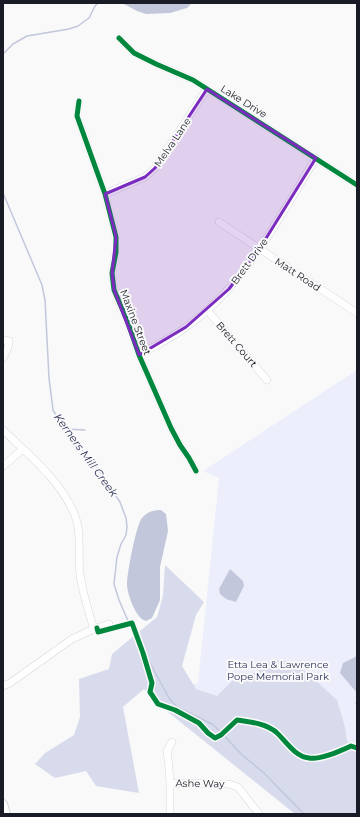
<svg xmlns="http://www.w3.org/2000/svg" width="360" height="817" viewBox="0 0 360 817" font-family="Montserrat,sans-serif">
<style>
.green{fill:#eceffb}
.forest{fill:#d7dbec}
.water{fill:#c2c7db}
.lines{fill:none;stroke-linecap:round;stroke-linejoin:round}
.stream{stroke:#c2c7db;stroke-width:1.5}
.minor-casing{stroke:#d6d7dc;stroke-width:8}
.major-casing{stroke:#d6d7dc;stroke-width:10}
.minor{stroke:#fefefe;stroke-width:7}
.major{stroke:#fefefe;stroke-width:8}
.cycleway-casing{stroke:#f9f9f9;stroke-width:8}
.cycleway{stroke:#00873e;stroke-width:5}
.marked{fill:#7b2cbf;fill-opacity:0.2;stroke:#7b2cbf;stroke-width:3;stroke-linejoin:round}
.labels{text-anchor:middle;stroke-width:4;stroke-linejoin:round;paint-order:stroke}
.street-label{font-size:10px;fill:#191c26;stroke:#f9f9f9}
.park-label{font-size:10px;fill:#2d345d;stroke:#f9f9f9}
.water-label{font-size:11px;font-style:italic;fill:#1f254d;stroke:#f9f9f9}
</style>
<rect width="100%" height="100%" fill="#f9f9f9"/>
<path class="green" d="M357,370V814L181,687L198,683L219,478L203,471Z"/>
<path class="forest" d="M165,565L204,602L196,615L182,666L196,689L217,696L234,679L257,672L274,660L295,662L337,700L345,727L347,741L357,750V814H295L158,704L144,689L123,707L139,793L96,786L86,771L55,778L35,764L45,753L74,735L80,717L79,679L109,669L112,654L157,617L163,596Z"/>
<path class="water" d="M122,3H192L187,8L170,13L146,14L137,11Z
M161,510L166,514L168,531L160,567V600L152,618L146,621C136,619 127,594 127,584C127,574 136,525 142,518C147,512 153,510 161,510Z
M230,569L243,581L244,586L236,602L226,599L220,594L219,589Z
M357,656V693L340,673L343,663Z"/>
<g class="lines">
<path class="stream" d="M3,54L13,44L27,36L69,29L78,26L89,18L95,6L98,3
M3,193L42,285L45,300L49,378L53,410L63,427L99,471L120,502L126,518L127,527L126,535L121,544L117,557L114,584L119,600L138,644L144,652L169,698L177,707L212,724L221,732L241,754L264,773L304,814
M65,429L85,430
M356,703L357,702"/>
<g class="minor-casing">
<path id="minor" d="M119,38L134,53L156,64L193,80L357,185
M79,101L77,116L105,194L116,237V252L112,273L114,290L127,320L139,355L171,428L180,445L189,458L196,471
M105,194L145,177L155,168L207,89
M219,222L357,313
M207,310L267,380
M3,340L9,341L8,348L3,358
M139,355C154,346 172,338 186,327C245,286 279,217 316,158
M3,430C29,455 67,486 77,522C81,538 78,556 80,573C82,592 88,610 94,629
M3,466L23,449
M3,686L10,683L72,639L94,629L109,624
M172,742L167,751L169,768L170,783L229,784L238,787L259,814
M170,814V783"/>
</g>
<g class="major-casing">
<path id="major" d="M3,804L6,814"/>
</g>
<use href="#minor" class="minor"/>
<use href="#major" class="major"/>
<g class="cycleway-casing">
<path id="cycleway" d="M119,38L134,53L156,64L193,80L357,185
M79,101L77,116L105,194L116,237V252L112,273L114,290L127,320L139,355L171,428L180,445L189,458L196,471
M97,628L98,632L132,623L143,653L152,683L150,692L158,704L175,710L199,723L208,733L215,738L221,735L237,720C250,722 265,723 276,732C285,740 295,757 309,758C321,760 340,751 351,746L357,748"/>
</g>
<use href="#cycleway" class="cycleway"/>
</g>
<path class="marked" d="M207,89L316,158L260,248L229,289L186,327L139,355L114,290L112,273L116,237L105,194L145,177L155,168Z"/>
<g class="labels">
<g class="street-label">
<text transform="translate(244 101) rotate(32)" y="4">Lake Drive</text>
<text transform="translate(172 142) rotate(-56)" y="4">Melva Lane</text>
<text transform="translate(249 261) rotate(-54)" y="4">Brett Drive</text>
<text transform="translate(298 274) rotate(33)" y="4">Matt Road</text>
<text transform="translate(136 322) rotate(69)" y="4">Maxine Street</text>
<text transform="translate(237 344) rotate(49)" y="4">Brett Court</text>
<text transform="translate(200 783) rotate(1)" y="4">Ashe Way</text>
</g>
<g class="park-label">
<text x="278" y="668">Etta Lea &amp; Lawrence<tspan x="278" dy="12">Pope Memorial Park</tspan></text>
</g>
<g class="water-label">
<text transform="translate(86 455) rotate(54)" y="4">Kerners Mill Creek</text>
</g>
</g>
<rect width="360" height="817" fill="none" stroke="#191c26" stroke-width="8"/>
</svg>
